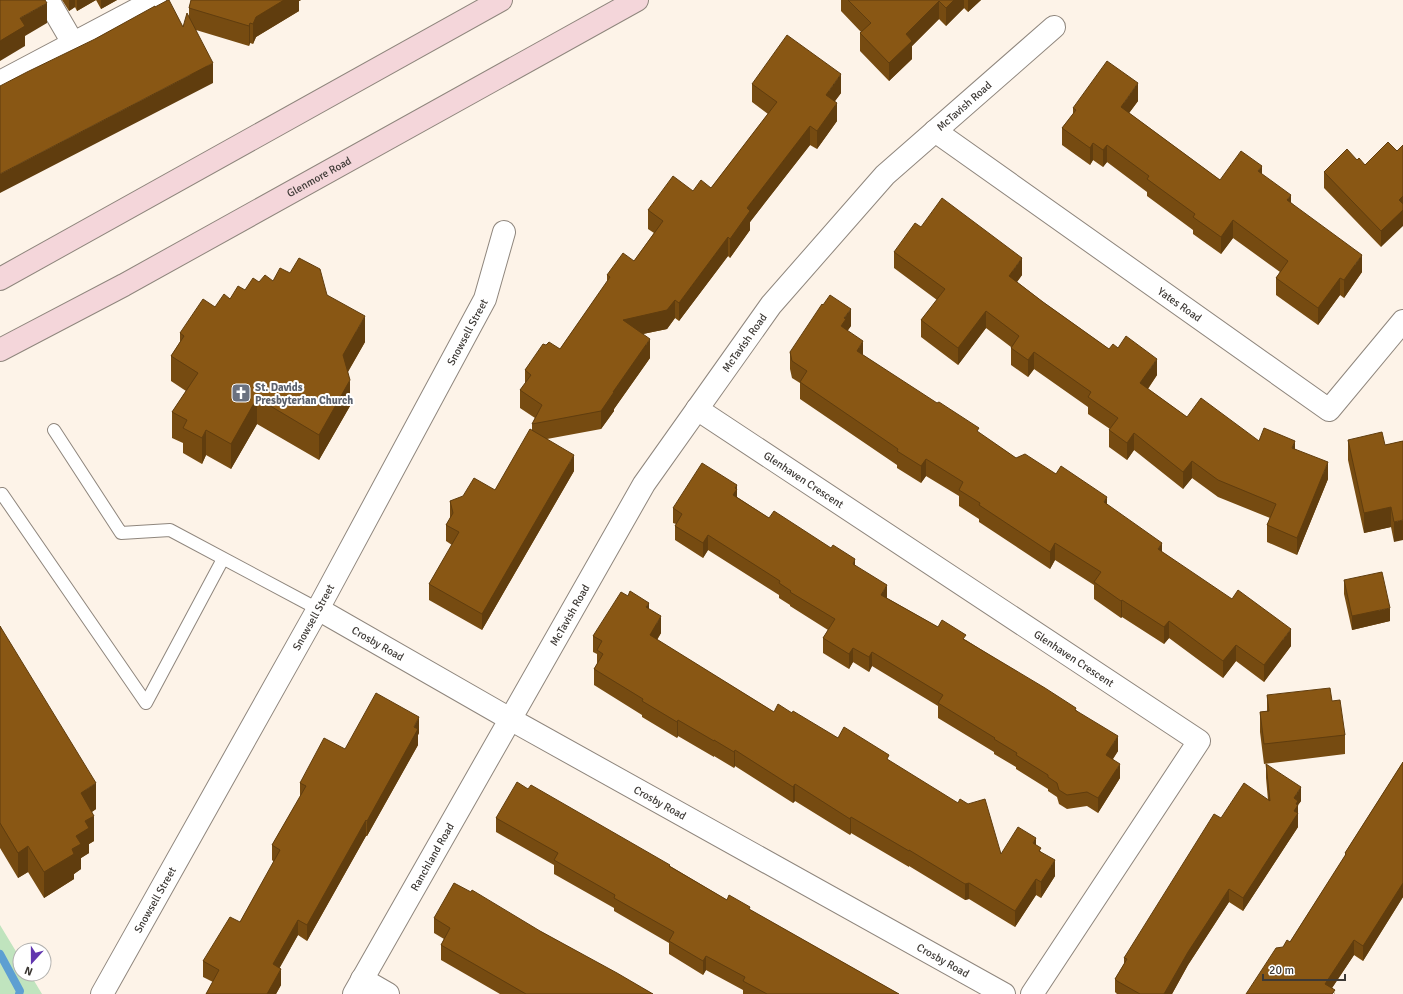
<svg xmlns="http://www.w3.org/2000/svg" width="1403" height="994" viewBox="0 0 1403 994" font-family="Signika,sans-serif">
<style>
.green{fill:#c0e4be}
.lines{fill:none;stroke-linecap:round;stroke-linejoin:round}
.stream{stroke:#5d9fd2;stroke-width:8}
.lane-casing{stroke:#8f867d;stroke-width:14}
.street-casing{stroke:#8f867d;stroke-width:24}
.secondary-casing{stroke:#8f867d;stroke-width:24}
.lane{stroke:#fff;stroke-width:12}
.street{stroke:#fff;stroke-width:22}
.secondary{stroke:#f4d6da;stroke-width:22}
.wall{fill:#764b11}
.shaded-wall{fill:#603d0e}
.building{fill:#895714;stroke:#603d0e}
.labels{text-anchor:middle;stroke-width:4;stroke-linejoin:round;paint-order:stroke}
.street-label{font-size:11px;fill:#3d3935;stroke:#fff}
.worship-label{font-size:11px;font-weight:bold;fill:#5b616d;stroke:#fff;text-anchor:start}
</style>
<rect width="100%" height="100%" fill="#fdf3e8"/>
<path class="green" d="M0,925L20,958V974H30L42,994H0Z"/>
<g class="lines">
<path class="stream" d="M0,954L20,991L19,994"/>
<g class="lane-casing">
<path id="lane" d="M54,430L121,533L170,530L318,609
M2,494L146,703L223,559"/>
</g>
<g class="street-casing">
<g id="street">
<path d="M48,0L73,43"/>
<path d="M0,82L155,0"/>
<path id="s1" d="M935,131L1329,410L1403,321"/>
<path id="s2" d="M697,409L1199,741L1032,994"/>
<path id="s3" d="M318,609L510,719L1004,994"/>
<path d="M362,979L388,994"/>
<path id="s4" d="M102,994L318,609L485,299L504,232"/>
<path id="s5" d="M354,994L644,484L771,305L885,175L1054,27"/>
</g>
</g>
<g class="secondary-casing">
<g id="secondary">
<path d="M0,279L501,0"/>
<path id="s6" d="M0,350L124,285L637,0"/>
</g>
</g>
<use href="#lane" class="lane"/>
<use href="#street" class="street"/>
<use href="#secondary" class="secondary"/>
</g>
<path class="wall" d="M62,0H96L77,11L75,7L69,11Z
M96,0H117L101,9Z
M191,0H301L299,1V11L256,37L253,44L250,43L249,46L196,30L213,83L95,39L155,7L183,27L189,16V8Z
M841,0H981L968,12L964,8L946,26L939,19L912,46V59L889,81L860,51V33L861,32L841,11Z
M752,84L841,93L835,101L837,121L817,149L810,145L750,222V230L730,258L728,256L679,321L675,318L667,329L643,334L650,358L614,409V411L601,429L547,439L574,471L482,630L429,600V584L452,545L446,541V525L450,518V501L495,490L532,430V424L535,418L520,408V390L525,384V370L546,345L560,349L607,282V275L634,261L654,233L648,229V210L693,191L711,188L768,114L752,102Z
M1138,101L1129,113L1220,180L1262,174L1362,272L1344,298L1340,295L1318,325L1276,295V278L1280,272L1233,238L1221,254L1193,234V230L1147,196V192L1107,162L1103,167L1093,160L1090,165L1062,145V128L1073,114V108Z
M1397,151L1381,247L1324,188V172L1357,160L1365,165Z
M921,227L1022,275L1017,282L1043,302L1109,349L1157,375L1148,389L1187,417L1259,441L1295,449L1328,479L1297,555L1267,542V525L1270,518L1218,497L1192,478L1183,489L1134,450L1127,460L1109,447V430L1110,429L1088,414V407L1034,369L1028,377L1011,365V347L986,328L958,365L921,337V320L937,300L894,268V252Z
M273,281L327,295L365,342L348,372L350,406L319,460L257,424L231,469L206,455L202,464L183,453V443L172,438V412L186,391L171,381V356L180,342V333L215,307L259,282Z
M851,326L847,331L863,355L1016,458L1056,474L1107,504L1162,552L1291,646L1264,682L1236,661L1223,678L1169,638L1164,644L1122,617L1121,618L1094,599V585L1055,560L1050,569L979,522V519L959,506V496L926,476L921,483L897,468V465L800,399V383L792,378L790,369V352Z
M1348,440L1385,445L1403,441L1394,542L1391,527L1364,533L1348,460Z
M737,497L769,518L855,565L887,598L938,627L966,640L1076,710L1118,751L1113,759L1120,778L1098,813L1087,806L1067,809L1059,804L1057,797L1048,791V789L1016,769V767L994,754V752L938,718V706L872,666L869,672L853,662L849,669L823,653V638L828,630L790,606V605L779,598V595L708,550L703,558L675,540V526L676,524L673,523V508Z
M1344,580L1390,621L1352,630L1344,594Z
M628,596L649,609L661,633L657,640L774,712L792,713L838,738L889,761L1001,854L1036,845L1041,852L1055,876L1041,898L1036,895L1015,927L969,899L965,900L909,866V867L851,833L850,835L795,801L793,803L735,766L734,768L714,756V757L678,736L677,738L642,717V715L594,685V669L597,664V654L593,652V636Z
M0,626L96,809L92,812L94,841L89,844V853L81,858V869L74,874V879L44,898L28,872L18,878L0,848Z
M1267,695L1332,701L1345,735V754L1264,764L1260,732V712L1267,711Z
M419,733L418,735V745L367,836H366L307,941L298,935L279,968L281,985L276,994H206L213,982L203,977V961L240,922L274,862L272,860V845L300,797V783L345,749Z
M1403,762V897L1363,961L1354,955L1332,988L1335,994L1283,947L1290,942L1345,856V853Z
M1266,764L1301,801L1298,805V827L1243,911L1229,902L1188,965L1172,994H1117L1115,992V979L1124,964V958L1221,818L1268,800L1266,778Z
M528,789L670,866L727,900L750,910L899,994H743V990L706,970L703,975L669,954V943L614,911V908L554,874V865L496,832V818Z
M434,918L540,931L653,994H500L441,960V945L444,939L434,933Z"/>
<path class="shaded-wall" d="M69,0H75V7L69,11Z
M77,0H96L77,11Z
M101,0H117L101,9Z
M284,0H301L299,1V11L256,37L253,44V24L256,17Z
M954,0H964V8L946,26V8Z
M968,0H981L968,12Z
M939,1V19L912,46V59L889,81V63L906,34Z
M47,3V23L25,36V46L0,61V41L20,18Z
M250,23V43L249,46V26Z
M213,63V83L0,193V174Z
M841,74V93L826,113V95Z
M1138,83V101L1121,124V107Z
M837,103V121L817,149V131Z
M810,126V145L750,222V230L730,258V239L747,208Z
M1093,143V160L1090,165V148Z
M1107,145V162L1103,167V150Z
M1262,166V184L1258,171Z
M1291,195V212L1287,200Z
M1403,196V226L1381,247V231L1399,200Z
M1233,220V238L1221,254V237Z
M728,237V256L679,321V303Z
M1362,255V272L1344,298V280Z
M1022,258V275L1009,293V276Z
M1340,278V295L1318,325V308Z
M675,300V318L667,329L623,338V320Z
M851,309V326L846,333L841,326L844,318Z
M986,311V328L958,365V348Z
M365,316V342L343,380V355Z
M650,339V358L614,409V411L601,429V411L613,392Z
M863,341V358L857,351Z
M1034,352V369L1028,377V360Z
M1157,359V375L1140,400V383Z
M350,380V406L319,460V435Z
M257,398V424L231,469V444Z
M206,430V455L202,464V438Z
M1134,433V450L1127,460V443Z
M1295,441V458L1292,448Z
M574,455V471L482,630V614Z
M926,459V476L921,483V466Z
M1192,461V478L1183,489V472Z
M1328,462V479L1297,555V538Z
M737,485V503L733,495L735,488Z
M1107,497V514L1104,502Z
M1391,507V527L1364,533V513Z
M1403,520V540L1394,542V522Z
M708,535V550L703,558V543Z
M1055,543V560L1050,569V552Z
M1162,543V560L1158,549Z
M855,559V573L853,564Z
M887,585V599L881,595Z
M1122,600V617L1121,618V601Z
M649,603V619L646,607Z
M1390,608V621L1352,630V616Z
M661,616V633L650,651V635Z
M1169,621V638L1164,644V627Z
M1291,629V646L1264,682V665Z
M1236,645V661L1223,678V661Z
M853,648V662L849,669V654Z
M872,652V666L869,672V657Z
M419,717V733L418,735V745L367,836V821Z
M678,720V736L677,738V722Z
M1118,736V751L1106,769V755Z
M735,750V766L734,768V752Z
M1120,764V778L1098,813V798Z
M96,783V809L81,819V793Z
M795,784V801L793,803V787Z
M1301,787V801L1298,805V827L1243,911V898L1294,798Z
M94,816V841L89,844V853L81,858V869L74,874V879L44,898V872L72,849L76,836L85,821Z
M851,817V833L850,835V819Z
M366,820V836L307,941V925Z
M1036,838V854L1033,843Z
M28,846V872L18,878V853Z
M1055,860V876L1041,898V882Z
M1036,879V895L1015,927V911Z
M969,883V899L965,900V884Z
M1403,883V897L1363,961V946Z
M1229,889V902L1188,965L1172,994H1164L1188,952Z
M298,920V935L273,980V964Z
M1354,940V955L1328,994L1325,984Z
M706,956V970L703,975V961Z
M281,969V985L276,994H267Z"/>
<path class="building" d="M0,0H45L47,3L20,18L25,26L0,41Z
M168,0H169L183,27L187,13L213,63L0,174V86L27,72L95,39L155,6V7Z
M191,0H284L256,17L253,24L250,23L249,26L189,8Z
M848,0H954L946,8L939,1L906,34L912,41L889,63L860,33L871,23Z
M787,35L841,74L826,95L837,103L817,131L810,126L747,208L750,211L730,239L728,237L679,303L675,300L667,310L623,320L650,339L613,392H614L601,411L532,424L542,405L520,390L531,375L525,370L543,344L546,345L549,342L560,349L610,277L607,275L623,253L634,261L663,221L648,210L673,176L693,191L701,180L711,188L777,102L752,84Z
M1107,61L1138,83L1121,107L1220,180L1241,151L1262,166L1258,171L1291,195L1287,200L1362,255L1344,280L1340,278L1318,308L1276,278L1288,261L1233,220L1221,237L1193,217L1195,214L1147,179L1149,176L1107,145L1103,150L1093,143L1090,148L1062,128L1076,110L1073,108Z
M1388,142L1397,151L1403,145V196L1399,200L1403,204V210L1381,231L1324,172L1347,149L1357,160L1359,158L1365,165Z
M942,198L1022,258L1009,276L1043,302L1109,349L1113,344L1118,348L1126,336L1157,359L1140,383L1187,417L1201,398L1259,441L1264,428L1295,441L1292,448L1328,462L1297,538L1267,525L1276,504L1218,480L1192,461L1183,472L1134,433L1127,443L1109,430L1118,418L1088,397L1091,392L1034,352L1028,360L1011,348L1019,336L986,311L958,348L921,320L945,289L894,252L915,223L921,227Z
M299,258L320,269L327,295L365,316L343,355L350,380L319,435L257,398L231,444L206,430L202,438L183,428L187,420L172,412L198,373L171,356L184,336L180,333L203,299L215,307L224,294L230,299L238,286L245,290L253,278L259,282L265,275L273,281L280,268L290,273Z
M830,295L851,309L844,318L846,319L841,326L863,341L857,351L937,403L939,402L979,428L977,431L1016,458L1025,454L1056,474L1061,466L1107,497L1104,502L1162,543L1158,549L1232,599L1238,590L1291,629L1264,665L1236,645L1223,661L1169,621L1164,627L1122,600L1121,601L1094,582L1101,572L1055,543L1050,552L979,505L980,503L959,490L963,482L926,459L921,466L897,451L898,449L800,382L807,371L792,361L790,352L822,304L823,305Z
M530,429L574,455L482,614L429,584L459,532L446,525L453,513L450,501L463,496L474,478L495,490Z
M1382,432L1385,445L1403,441V520L1394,522L1391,507L1364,513L1348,440Z
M702,463L737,485L735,488L737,489L733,495L769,518L774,511L831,548L833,545L855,559L853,564L887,585L881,595L938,627L942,620L966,635L963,639L1045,688L1076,708L1075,710L1118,736L1106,755L1120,764L1098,798L1087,792L1067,795L1059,790L1057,783L1048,777V775L1016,755L1017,753L994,739L995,738L938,703L943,695L872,652L869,657L853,648L849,654L823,638L835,619L790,592L791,591L779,583L780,581L708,535L703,543L675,526L682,514L673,508Z
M1382,572L1390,608L1352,616L1344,580Z
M630,591L649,603L646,607L661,616L650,635L774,712L778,704L792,713L793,711L838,738L844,727L889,755L887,759L958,803L960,799L968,804L985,799L1001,854L1018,827L1036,838L1033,843L1041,848L1039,851L1055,860L1041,882L1036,879L1015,911L969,883L965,884L909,850V851L851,817L850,819L795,784L793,787L735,750L734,752L714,740V741L678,720L677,722L642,701L643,699L594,669L603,654L597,650L602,641L593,636L621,592L628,596Z
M0,626L96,783L81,793L94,816L85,821L89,828L76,836L81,844L72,849L74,854L44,872L28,846L18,853L0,823Z
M1330,688L1332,701L1340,700L1345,735L1264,744L1260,712L1269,711L1267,695Z
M376,693L419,717L414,727L418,729L367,821L366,820L307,925L298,920L273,964L281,969L267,994H206L219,970L203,961L230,917L240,922L280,850L272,845L306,786L300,783L324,738L345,749Z
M1403,762V883L1363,946L1354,940L1325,984L1335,990L1332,994H1246L1276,948L1283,947L1287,940L1290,942L1346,854L1345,853Z
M1266,764L1301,787L1294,798L1298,801L1296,804L1298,805L1294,811L1298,813L1243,898L1229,889L1188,952L1164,994H1140L1117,981L1115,979L1127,959L1124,958L1214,814L1221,818L1244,783L1270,801Z
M517,782L528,789L531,785L670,865L669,866L727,900L729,895L750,907L749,909L899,994H767L743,981L745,977L706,956L703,961L669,941L674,932L614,898L615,895L554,860L558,853L496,818Z
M454,883L471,892L472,890L540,931L617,973L653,994H526L441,945L450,928L434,918Z"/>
<defs>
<g id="church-square" transform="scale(1)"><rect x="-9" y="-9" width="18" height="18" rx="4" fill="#6b7280" stroke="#fff"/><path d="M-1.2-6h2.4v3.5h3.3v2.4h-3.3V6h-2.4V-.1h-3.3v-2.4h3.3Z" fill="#fff"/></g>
</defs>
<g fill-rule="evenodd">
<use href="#church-square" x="241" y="393"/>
</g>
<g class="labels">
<g class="street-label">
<text dy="4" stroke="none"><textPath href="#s5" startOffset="1084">McTavish Road</textPath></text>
<text dy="4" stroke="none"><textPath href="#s6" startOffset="363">Glenmore Road</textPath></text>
<text dy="4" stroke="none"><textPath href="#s1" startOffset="300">Yates Road</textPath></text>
<text dy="4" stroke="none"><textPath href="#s4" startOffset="756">Snowsell Street</textPath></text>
<text dy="4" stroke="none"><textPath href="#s5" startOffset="760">McTavish Road</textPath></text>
<text dy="4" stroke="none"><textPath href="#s2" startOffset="128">Glenhaven Crescent</textPath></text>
<text dy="4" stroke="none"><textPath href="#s5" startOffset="436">McTavish Road</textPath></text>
<text dy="4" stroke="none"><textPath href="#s4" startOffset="432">Snowsell Street</textPath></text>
<text dy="4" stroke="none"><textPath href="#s3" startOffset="69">Crosby Road</textPath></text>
<text dy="4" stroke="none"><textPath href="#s2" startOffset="452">Glenhaven Crescent</textPath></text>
<text dy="4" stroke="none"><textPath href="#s3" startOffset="393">Crosby Road</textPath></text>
<text dy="4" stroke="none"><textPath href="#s5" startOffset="158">Ranchland Road</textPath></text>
<text dy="4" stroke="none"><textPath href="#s4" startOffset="108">Snowsell Street</textPath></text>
<text dy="4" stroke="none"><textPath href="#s3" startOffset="717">Crosby Road</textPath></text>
</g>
<g class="worship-label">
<text x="255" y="391">St. Davids<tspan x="255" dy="13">Presbyterian Church</tspan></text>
</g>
</g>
<g transform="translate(32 962) rotate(201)"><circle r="19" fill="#ffffff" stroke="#b1b0ae"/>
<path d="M0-3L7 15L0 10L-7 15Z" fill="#6136ae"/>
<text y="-6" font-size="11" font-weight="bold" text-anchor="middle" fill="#3d3935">N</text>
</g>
<path d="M1263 974v6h82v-6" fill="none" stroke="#3d3935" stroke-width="2"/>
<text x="1269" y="974" font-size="12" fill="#3d3935" stroke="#ffffff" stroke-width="3" paint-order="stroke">20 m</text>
</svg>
